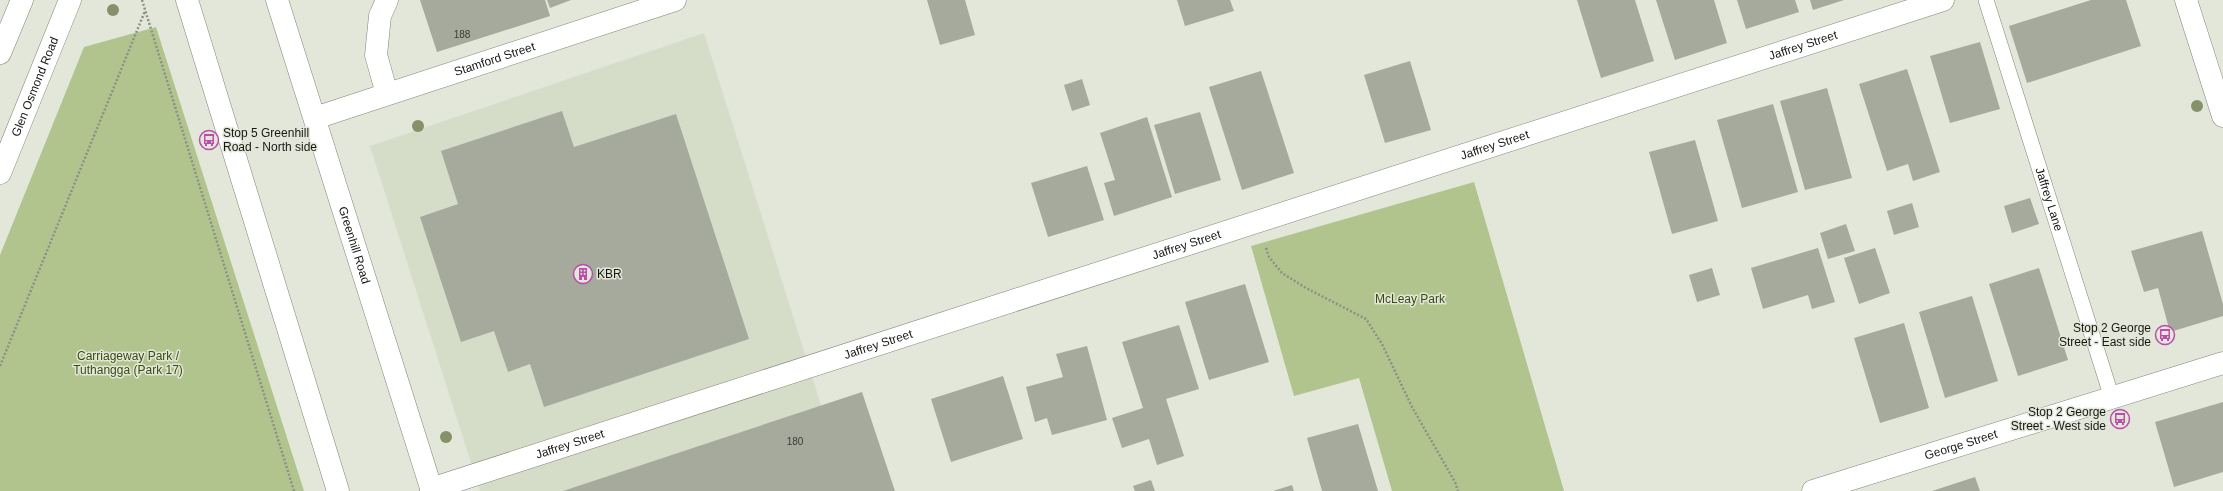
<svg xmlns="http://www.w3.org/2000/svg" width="2223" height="491" viewBox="0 0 2223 491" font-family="Helvetica,sans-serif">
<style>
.built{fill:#d5ddc8}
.green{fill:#b2c48e}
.building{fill:#a5aa9d}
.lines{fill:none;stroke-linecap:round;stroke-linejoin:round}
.lane-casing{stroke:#818679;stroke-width:16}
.street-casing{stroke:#818679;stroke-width:23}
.secondary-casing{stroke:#818679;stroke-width:23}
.highway-casing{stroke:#818679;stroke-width:23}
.path{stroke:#8c9086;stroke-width:2.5;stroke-dasharray:2 2;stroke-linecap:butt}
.lane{stroke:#fff;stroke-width:15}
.street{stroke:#fff;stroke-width:22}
.secondary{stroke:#fff;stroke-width:22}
.highway{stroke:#fff;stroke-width:22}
.tree{fill:#869069}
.labels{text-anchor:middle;stroke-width:3;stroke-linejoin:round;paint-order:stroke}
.number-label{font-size:10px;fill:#3a3c36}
.street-label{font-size:12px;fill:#161813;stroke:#e2e7d9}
.poi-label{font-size:12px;fill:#161813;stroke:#e2e7d9;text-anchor:start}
.park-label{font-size:12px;fill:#3a490e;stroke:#e2e7d9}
</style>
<rect width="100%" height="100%" fill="#e2e7d9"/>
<path class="built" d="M704,33L848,491H480L370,146Z"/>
<path class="green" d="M156,27L304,491H0V255L84,47Z
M1474,182L1564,491H1392L1359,378L1294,396L1251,246Z"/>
<path class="building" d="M420,0H545L550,16L437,52Z
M547,0H571L550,8Z
M927,0H965L975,35L940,45Z
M1177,0H1230L1234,11L1185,26Z
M1577,0H1635L1654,61L1601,78Z
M1656,0H1714L1727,43L1675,60Z
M1737,0H1795L1799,12L1746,29Z
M1810,0H1844L1813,10Z
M2091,0H2126L2141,46L2027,83L2009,26Z
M1980,42L2000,109L1950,123L1930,56Z
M1410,61L1431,130L1385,143L1364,75Z
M1907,69L1940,172L1913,181L1908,164L1887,171L1859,84Z
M1261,71L1294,173L1242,190L1209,87Z
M1082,79L1090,105L1072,111L1064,85Z
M1827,88L1852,178L1805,190L1780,101Z
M1773,104L1798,192L1742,208L1717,120Z
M562,111L574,147L676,114L749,339L544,407L530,364L508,372L494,331L461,342L420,217L458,204L441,151Z
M1200,112L1221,180L1175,194L1154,125Z
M1147,117L1172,197L1114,216L1104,183L1115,180L1100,133Z
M1695,140L1718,221L1672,234L1649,152Z
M1087,166L1104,220L1048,237L1031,183Z
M2030,198L2039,224L2012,233L2004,206Z
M1912,203L1919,227L1894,235L1887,211Z
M1846,224L1855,251L1828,259L1820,233Z
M2202,231L2223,304V316L2170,332L2158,288L2144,292L2131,251Z
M1818,248L1835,302L1812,309L1808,295L1763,309L1751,268Z
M1875,248L1890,293L1859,304L1844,258Z
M1712,268L1720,295L1697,302L1689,275Z
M2039,268L2068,360L2018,376L1989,284Z
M1245,284L1269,362L1209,380L1185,302Z
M1972,296L1998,381L1945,398L1919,312Z
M1904,323L1929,408L1880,423L1854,338Z
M1179,325L1199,389L1166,399L1184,456L1157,465L1149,439L1122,448L1112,418L1143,408L1122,342Z
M1087,346L1107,420L1052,435L1047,418L1035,422L1026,387L1063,377L1056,354Z
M1003,376L1023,439L951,462L931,399Z
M862,392L895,491H563Z
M2223,402V472L2174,487L2155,422Z
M1358,424L1378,491H1322L1307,438Z
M1975,477L1980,491H1932Z
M1151,480L1155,491H1135L1133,486Z
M1292,485L1294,491H1273Z"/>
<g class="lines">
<g class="lane-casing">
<g id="lane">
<path id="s1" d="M1986,0L2112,398"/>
</g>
</g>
<g class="street-casing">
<g id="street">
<path d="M387,0L380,16L376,55L387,94"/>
<path d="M2186,0L2223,116"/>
<path id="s2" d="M315,118L675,0"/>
<path id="s3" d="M431,489L1943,0"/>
</g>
</g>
<g class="secondary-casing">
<g id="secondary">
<path d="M0,53L22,0"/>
<path id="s4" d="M0,173L70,0"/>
<path id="s5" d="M1813,491L2223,363"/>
</g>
</g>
<g class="highway-casing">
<g id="highway">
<path d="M187,0L338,491"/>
<path id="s6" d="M277,0L432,491"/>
</g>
</g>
<path class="path" d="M142,0L294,491
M1266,248L1269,257L1282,273L1306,288L1366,319L1382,344L1412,407L1455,482L1458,491
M0,366L145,11"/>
<use href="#lane" class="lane"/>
<use href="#street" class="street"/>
<use href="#secondary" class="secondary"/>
<use href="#highway" class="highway"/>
</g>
<g class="tree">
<circle cx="113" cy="10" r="6"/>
<circle cx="2197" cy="106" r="6"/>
<circle cx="418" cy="126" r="6"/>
<circle cx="446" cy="437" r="6"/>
</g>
<defs>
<g id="bus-ring" transform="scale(1)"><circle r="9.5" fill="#e2e7d9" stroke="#bb4dab" stroke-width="1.5"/><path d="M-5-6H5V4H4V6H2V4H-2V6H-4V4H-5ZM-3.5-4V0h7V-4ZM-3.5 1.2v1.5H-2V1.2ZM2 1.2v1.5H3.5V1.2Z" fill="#bb4dab"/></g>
<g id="building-ring" transform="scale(1)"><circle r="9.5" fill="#e2e7d9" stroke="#bb4dab" stroke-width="1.5"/><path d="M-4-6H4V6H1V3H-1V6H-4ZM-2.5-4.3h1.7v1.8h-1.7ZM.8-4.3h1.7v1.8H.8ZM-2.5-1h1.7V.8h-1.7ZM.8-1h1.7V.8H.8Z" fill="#bb4dab"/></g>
</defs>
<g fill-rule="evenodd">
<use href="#bus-ring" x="209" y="140"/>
<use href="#building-ring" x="583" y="274"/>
<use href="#bus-ring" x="2165" y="335"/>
<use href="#bus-ring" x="2120" y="419"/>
</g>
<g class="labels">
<g class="number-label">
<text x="462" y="38">188</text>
<text x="795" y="445">180</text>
</g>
<g class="street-label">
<text dy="4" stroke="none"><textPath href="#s3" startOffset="1442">Jaffrey Street</textPath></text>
<text dy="4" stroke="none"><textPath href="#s2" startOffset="189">Stamford Street</textPath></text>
<text dy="4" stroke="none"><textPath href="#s4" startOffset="93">Glen Osmond Road</textPath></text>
<text dy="4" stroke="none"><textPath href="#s3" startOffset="1118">Jaffrey Street</textPath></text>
<text dy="4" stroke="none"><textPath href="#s1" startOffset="209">Jaffrey Lane</textPath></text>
<text dy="4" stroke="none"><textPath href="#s3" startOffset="794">Jaffrey Street</textPath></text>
<text dy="4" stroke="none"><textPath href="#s6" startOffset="257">Greenhill Road</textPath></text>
<text dy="4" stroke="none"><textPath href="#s3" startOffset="470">Jaffrey Street</textPath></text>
<text dy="4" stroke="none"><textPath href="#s3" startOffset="146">Jaffrey Street</textPath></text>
<text dy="4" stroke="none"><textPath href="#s5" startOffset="155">George Street</textPath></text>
</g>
<g class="poi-label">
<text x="223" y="137">Stop 5 Greenhill<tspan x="223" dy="14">Road - North side</tspan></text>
<text x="597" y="278">KBR</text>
<text x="2151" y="332" text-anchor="end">Stop 2 George<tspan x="2151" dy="14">Street - East side</tspan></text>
<text x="2106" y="416" text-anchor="end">Stop 2 George<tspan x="2106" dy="14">Street - West side</tspan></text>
</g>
<g class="park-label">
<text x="1410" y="303">McLeay Park</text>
<text x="128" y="360">Carriageway Park /<tspan x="128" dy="14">Tuthangga (Park 17)</tspan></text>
</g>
</g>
</svg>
